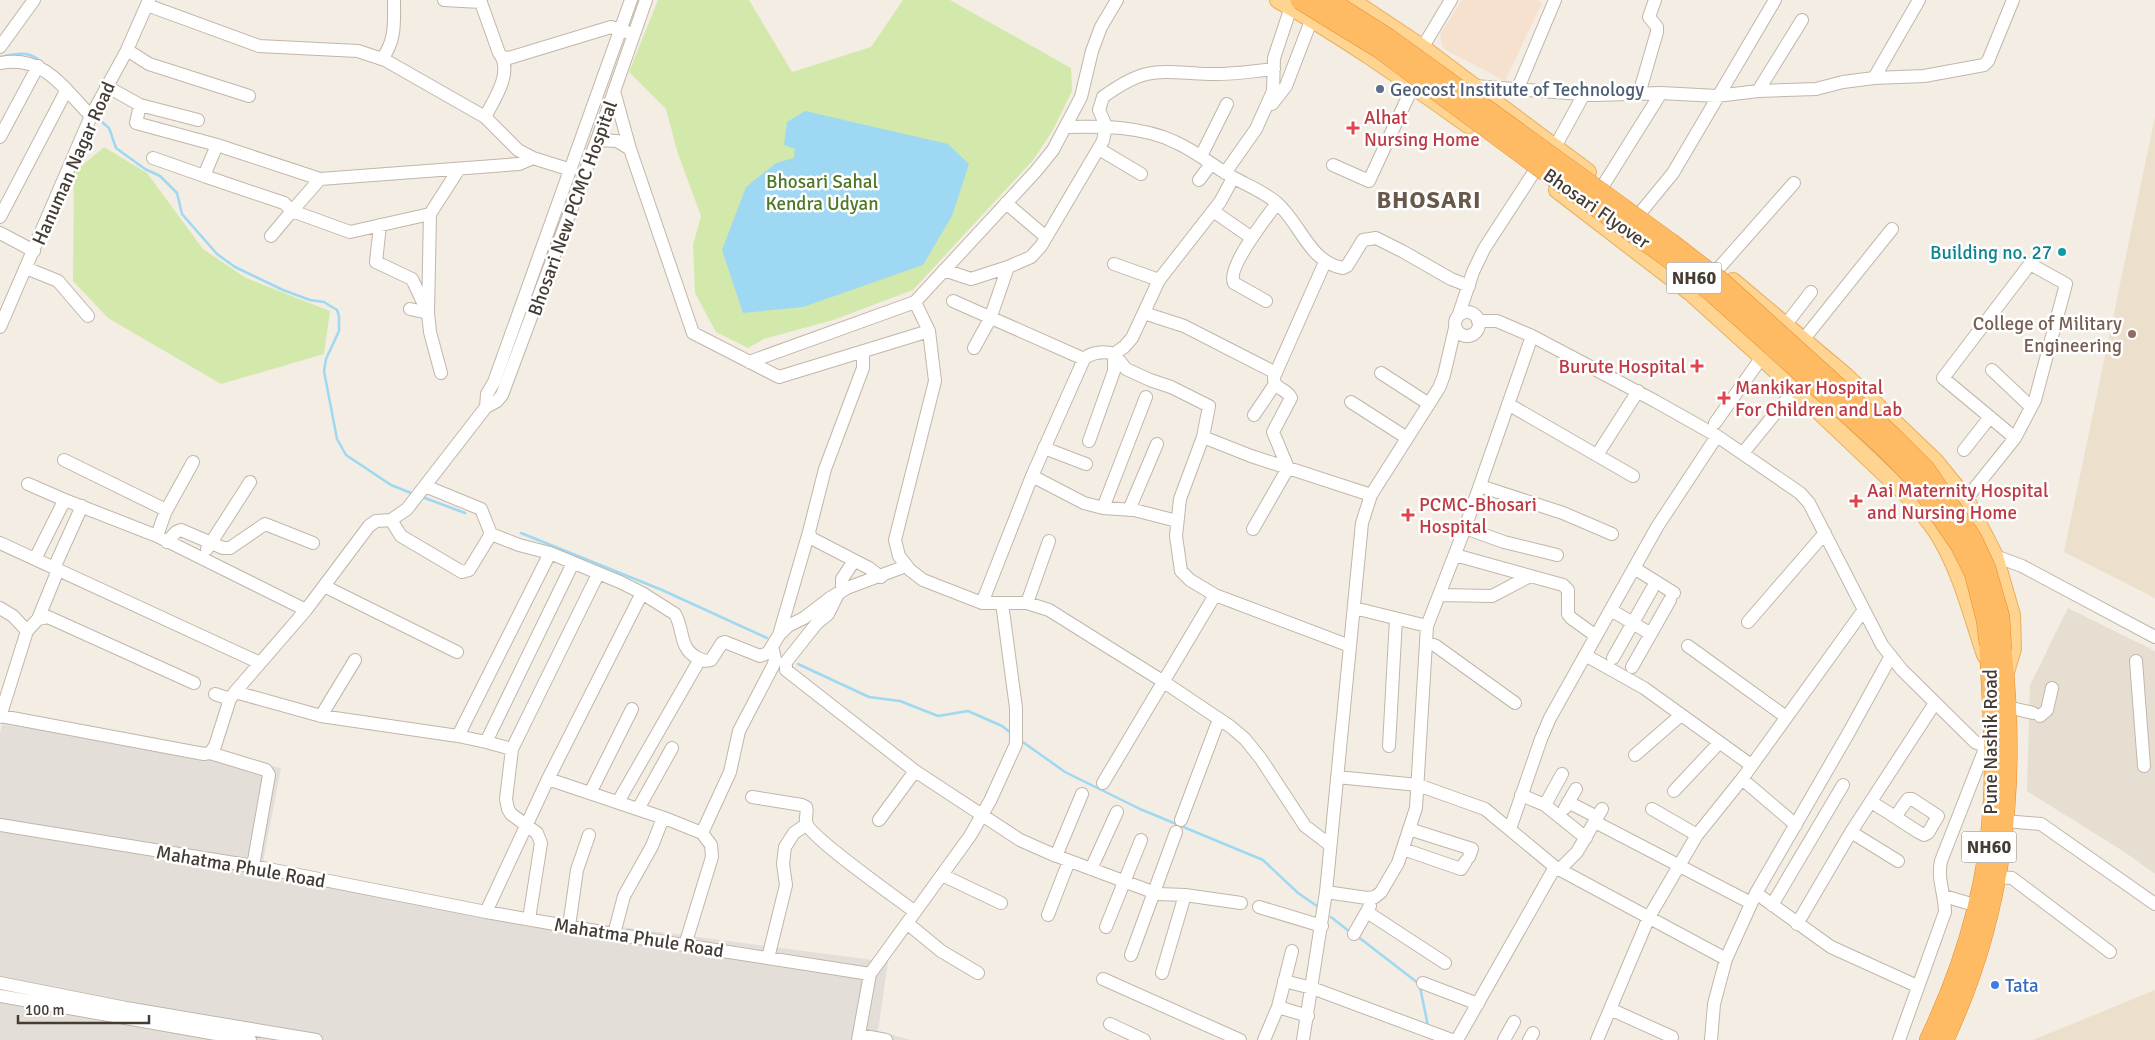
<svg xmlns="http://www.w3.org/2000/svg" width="2155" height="1040" viewBox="0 0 2155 1040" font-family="Signika,sans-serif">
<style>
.residential{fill:#e7ded2}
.commercial{fill:#f6e1ce}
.industrial{fill:#e4ded9}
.education{fill:#ece0cd}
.green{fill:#d3e9ab}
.water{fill:#9ed8f2}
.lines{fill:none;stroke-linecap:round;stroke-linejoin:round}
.stream{stroke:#9ed8f2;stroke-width:2.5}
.minor-casing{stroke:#c1b6a9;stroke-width:14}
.major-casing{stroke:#e7b05e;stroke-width:18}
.highway-casing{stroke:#e18e2f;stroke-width:20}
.minor{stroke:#fff;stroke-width:12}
.major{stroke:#ffd491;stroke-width:16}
.highway{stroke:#ffbb63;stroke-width:19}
.highway-bridge-casing{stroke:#e18e2f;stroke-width:20;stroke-linecap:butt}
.highway-bridge{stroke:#ffbb63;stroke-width:19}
.service-dot{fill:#5c6f8a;stroke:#fff;stroke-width:2}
.health-dot{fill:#e0444e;stroke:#fff;stroke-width:2}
.culture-dot{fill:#0f9aa8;stroke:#fff;stroke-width:2}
.education-dot{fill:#8d6e63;stroke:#fff;stroke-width:2}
.shop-dot{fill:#3f7fe0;stroke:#fff;stroke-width:2}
.labels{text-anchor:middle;stroke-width:5;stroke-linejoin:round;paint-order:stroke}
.shield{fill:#fff;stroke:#7d7671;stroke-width:1}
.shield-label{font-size:18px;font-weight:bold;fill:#453c34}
.service-label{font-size:19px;fill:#4e5e75;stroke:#fff;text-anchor:start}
.health-label{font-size:19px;fill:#be3a42;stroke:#fff;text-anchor:start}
.street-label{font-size:19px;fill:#453c34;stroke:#fff}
.park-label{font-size:19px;fill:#4d7826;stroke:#fff}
.culture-label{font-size:19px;fill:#0d838f;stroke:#fff;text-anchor:end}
.education-label{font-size:19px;fill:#785e54;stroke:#fff;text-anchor:end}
.shop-label{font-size:19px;fill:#366cbe;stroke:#fff;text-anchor:start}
.district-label{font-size:24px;font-weight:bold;letter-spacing:1px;fill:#68594b;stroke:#fff}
</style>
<rect width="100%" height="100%" fill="#f3ede4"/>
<path class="residential" d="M2068,608L2155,651V874L2123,851L2027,791L2030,685Z"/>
<path class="commercial" d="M1462,0H1537L1542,3L1505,81L1446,50L1442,46L1440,34Z"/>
<path class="industrial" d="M5,710L281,768L262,867L576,921L888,962L878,1031L911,1040H0V734Z"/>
<path class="education" d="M2155,117V598L2064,552Z
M2155,990V1040H2033Z"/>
<path class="green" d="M658,0H749L792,72L871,47L903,0H950L1071,68L1072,91L1053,130L1034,159L913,290L833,320L764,339L748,348L716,332L695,293L693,245L701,216L678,154L666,109L629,72Z
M104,147L147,173L203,249L246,278L330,311L324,354L221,384L108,318L73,281L74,172Z"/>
<path class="water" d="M805,111L948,144L969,164L952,216L923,265L803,307L743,313L722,250L746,187L776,163L794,158L795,149L784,145L787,122Z"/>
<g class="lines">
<path class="stream" d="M0,57C14,54 28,50 40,61
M96,117L109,128L116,148L145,169L160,176L177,193L182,214L217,254L235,267L283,290L310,300L324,302L337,310L339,316V331L326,359L324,371L337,439L346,455L391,485L411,493
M425,498L465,513
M521,533L662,590L767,638
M798,664L869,697L900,701L938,716L968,711L1002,726L1011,733
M1020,740L1065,772L1140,809L1263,860L1298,893L1317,906
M1331,917L1350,932
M1357,936L1418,983
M1420,987L1428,1026"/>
<g class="minor-casing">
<path id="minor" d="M444,0L481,2
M147,5L259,46L358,51L385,60L485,117C494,100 514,71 499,53L480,0
M0,47L34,0
M127,50L149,64L249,96
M1418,55L1451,0
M502,57L509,58L611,27L627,32
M382,59C396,40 394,23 394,0
M0,63C45,55 63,88 91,116
M1874,78L1919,0
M106,86L140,105L198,120
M1474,86L1595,95L1661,93L1717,96L1758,91L1816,89L1843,82L1874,78L1924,76L1984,65L1988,61L2013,0
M1518,88L1555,0
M614,91L630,149L693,333L779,377L929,331
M1758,91L1802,20
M1639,94L1657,32V27L1649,17L1655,0
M1272,104L1286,86L1319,0
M140,105L136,123L217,145L320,179L519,164L533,158
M485,117L518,150L533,158L571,170
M1066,127C1102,126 1142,126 1175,142C1196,151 1214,167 1234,178C1249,186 1264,192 1277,203C1301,224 1309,262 1343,268L1347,266L1363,240L1376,238L1402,251L1451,279L1469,286
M0,137L38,66
M597,140L617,141L630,149
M217,145L206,171L207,177L284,203L292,211L271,236
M1099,149L1141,174
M1201,156L1227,104
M153,158L207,177
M1333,165L1369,181L1413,86
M1225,173L1256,129L1273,91L1274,58L1291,7
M320,179L292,211L350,232L430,214L459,169
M1199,180L1211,164
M1604,184L1661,93
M1006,203L1046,237
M1213,211L1252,238
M1641,212L1673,173L1775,0
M430,214L428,313L430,332L441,373
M0,217L66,91
M380,225L376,262L412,279L428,313L410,309
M0,233L34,251
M1114,264L1159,280
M26,268L58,281L88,316
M1718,269L1794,183
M944,270L971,279L1008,267
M953,301L1084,359C1091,352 1105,351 1114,354L1124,347L1132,338L1159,280L1220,202L1233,178
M1266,301L1234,283C1226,268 1267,217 1277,203
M915,302L929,331L935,381L895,540L899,556L910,570L923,580L982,603H1027L1049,610L1164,682L1231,727L1245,739L1261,759L1305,826L1330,845
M1455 324a12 12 0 1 1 24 0a12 12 0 1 1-24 0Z
M1144,313L1184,326L1276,373
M1459,314L1473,272L1484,249L1534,172L1555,147L1584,94
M1478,321H1497L1532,336L1655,401L1717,436L1800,493L1809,503L1882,645L1902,670L1975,742L1993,750
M0,327L91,116L127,50L149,0
M1780,332L1811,292
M1803,340L1892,229
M974,348L990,319L1008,267L1031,257L1041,246L1103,141L1106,126L1099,110L1103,97C1147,65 1158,72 1209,74C1230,75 1253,71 1274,69
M863,351V368L825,469L809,532L811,538L869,568L881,577
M1114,354L1126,369L1150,380L1171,387L1209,406L1203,437L1180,499L1176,536L1181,571L1190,580L1215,595L1350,646
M749,362L915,302L1036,171L1053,150L1081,97L1092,51L1101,27L1117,0
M1992,370L2031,407
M1381,373L1429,404
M1351,402L1407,438
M1508,404L1633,476
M486,407L487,394L494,382L631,0
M1254,415L1275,384
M1715,423L1767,350
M1203,437L1251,456L1371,495
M1089,441L1114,371V354
M1044,448L1086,464
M1964,450L1990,417
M1743,453L1795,389
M1597,455L1638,391
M64,460L166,510L157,536
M1032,476L1084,503L1103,508L1134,510L1177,521
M28,484L67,501
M425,486L481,509L491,534L519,545L550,553L620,582L642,593
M1480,486L1563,513L1612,534
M1966,499L2015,438L2035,400L2066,284L2030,264L1943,378L2015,438
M1103,508L1146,397
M1129,510L1157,444
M166,511L193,462
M391,520L401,536L462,572L469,570L491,534
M1465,528L1504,542L1557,555
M1253,529L1288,468L1273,432L1291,398C1287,388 1273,390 1274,377L1325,262
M167,542L176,532L181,530L223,548H230L265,524L313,543
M0,543L260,663
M207,549L250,482
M1455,555L1563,585L1568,590V614L1571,618L1596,636
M1995,556L2022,566L2155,637
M35,559L62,505L67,501L70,502L157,536L306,610
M54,568L82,506
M1634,568L1674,593
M324,586L457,652
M842,591V579L854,561
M838,594L828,614L817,623L786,662V670L915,771L1020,840L1054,855L1158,894L1185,895L1241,903
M1439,595L1492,596L1530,576
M982,603L1032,476L1084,359
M1027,603L1049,541
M0,608L13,616L27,631L38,619L48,617L194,683
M1354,608L1427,626
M1611,610L1651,634
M38,619L58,570
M1748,622L1825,533
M779,635L809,532
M1426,642L1436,646L1515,703
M1688,646L1786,717
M1585,655L1644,688L1751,765
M1613,658L1652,589
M2136,661L2144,766
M1632,667L1670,600
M235,692L321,716L458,736
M215,694L230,699
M2007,707L2033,713
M1,716L204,754L210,753L266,770L269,775L253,866
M321,716L355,660
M2040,716L2047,710L2052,688
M0,717L27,631
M486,742L458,736L550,553
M1389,746L1396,619
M512,749L486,742L573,563
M210,753L215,746L230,699L235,692L306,610L369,526L376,521L391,520L407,509L486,407L497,401L502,395L597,140L646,0
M1635,755L1681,715
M1337,777L1418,785L1485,809L1555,867L1726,959
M548,779L642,593L675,614C684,629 679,648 696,657C701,660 705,662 711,660L722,643L725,642L760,656L768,653L779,635L788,626L804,618L830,598L847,588L906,566
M1742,779L1796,825
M1103,783L1215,595
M1674,791L1719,743
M590,793L632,709
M1521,795L1545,805L1586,838
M752,797L802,805L806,807C808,812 805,817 806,823C811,838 897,898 915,912
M618,802L700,659
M1568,802L1597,817
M1871,802C1888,812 1904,823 1920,833L1924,835L1928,833L1938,816L1912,799H1908L1895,817
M1545,805L1562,774
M1565,808L1576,789
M638,809L672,748
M1652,809L1697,835
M879,820L915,771
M1181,820L1219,719
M2005,821L2041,824L2155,904
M1599,824L1751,903
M0,825L253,866L486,912L607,933L870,974
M1409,829L1472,849L1469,857
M1510,829L1541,739L1550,718L1657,527L1717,436
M1851,832L1898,861
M702,833L730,772L739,731L774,664L775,659L772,646
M1403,849L1461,869L1466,861
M1056,856L1082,794
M1091,869L1117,812
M1560,869L1577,852L1602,809
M942,875L1001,903
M1998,877L2012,878L2110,952
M1326,892L1367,898L1375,897L1381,892L1398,863L1416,808L1427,626L1465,528L1532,336
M1756,893L1831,947L1917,986
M1944,896L1978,906
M1772,905L1843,785
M1259,907L1322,926
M486,912L548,779L667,819L702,833L711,845L712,857L685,945
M1367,912L1445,963
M1048,915L1069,861
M529,919L541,843L537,833L511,814L508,809L506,799L512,749L598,574
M907,923L941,951L978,973
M1797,924L1851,832L1935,703
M569,926L577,870L589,835
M1106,927L1141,840
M614,934L624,896L652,846L663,818
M1354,934L1370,906
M1131,955L1176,832
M768,958L786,885L783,864L785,847L794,833L807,824
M1162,973L1185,895
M1103,979L1240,1040
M1284,981L1312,988L1452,1040
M0,983L126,1008L316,1040
M1423,983L1478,1004
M0,996L250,1040
M1278,1007L1292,951
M1610,1009L1672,1037
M1110,1024L1144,1040
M859,1035L886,1040
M858,1040L870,974L970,836L990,801L1016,744V708L1002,603
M1264,1040L1278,1007L1308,1016
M1303,1040L1326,892L1362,523L1371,495L1439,388L1444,375L1455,328
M1457,1040L1555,867
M1504,1040L1514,1022
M1529,1040L1533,1033
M1597,1040L1649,917L1697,835L1742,779L1863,611
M1711,1040L1714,1004L1726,959L1756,893L1848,734L1891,656
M1899,1040L1945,912C1945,894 1937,880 1941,861L1986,746"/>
</g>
<g class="major-casing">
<path id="major" d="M1278,0C1345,37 1406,81 1468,125
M1351,0L1423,48L1588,172
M1557,190L1691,293L1753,349L1908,496C1920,510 1932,523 1941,539C1962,575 1972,617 1985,655
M1733,281L1846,376L1935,461L1966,499L1995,556L2012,615L2013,649L2006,672"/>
</g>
<g class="highway-casing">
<path id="highway" d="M1929,1040C1965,965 1989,883 1993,800C1996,748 1991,696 1989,644
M1944,1040C2003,915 2017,786 2002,650"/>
</g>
<use href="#minor" class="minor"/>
<use href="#major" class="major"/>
<use href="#highway" class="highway"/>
<g class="highway-bridge-casing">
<path id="highway-bridge" d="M1300,0L1380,49L1538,166L1663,254L1714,294L1883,446L1915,479L1960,545L1974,573L1986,620L1989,644
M1328,0L1388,38L1671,243L1723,283L1892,436L1926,470L1972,538L1986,568L2000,617L2002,650"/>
</g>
<use href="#highway-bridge" class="highway-bridge"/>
</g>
<circle class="service-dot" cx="1380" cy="89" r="5"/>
<g class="health-dot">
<path d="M1350.5 120.5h5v5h5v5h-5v5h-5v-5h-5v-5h5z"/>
<path d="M1694.5 358.5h5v5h5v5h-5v5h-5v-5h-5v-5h5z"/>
<path d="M1721.5 390.5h5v5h5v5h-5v5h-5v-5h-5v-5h5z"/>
<path d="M1853.5 493.5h5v5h5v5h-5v5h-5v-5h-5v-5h5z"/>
<path d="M1405.5 507.5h5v5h5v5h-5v5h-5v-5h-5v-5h5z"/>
</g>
<circle class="culture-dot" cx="2062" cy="252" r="5"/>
<circle class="education-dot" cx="2132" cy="334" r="5"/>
<circle class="shop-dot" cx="1995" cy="985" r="5"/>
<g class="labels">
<g class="shield">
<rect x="1666.5" y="262.5" width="55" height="31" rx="4"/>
<rect x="1961.5" y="831.5" width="55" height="31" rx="4"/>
</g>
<g class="shield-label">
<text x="1694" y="284">NH60</text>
<text x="1989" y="853">NH60</text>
</g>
<g class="service-label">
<text x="1390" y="96">Geocost Institute of Technology</text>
</g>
<g class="health-label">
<text x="1364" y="124">Alhat<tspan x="1364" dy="22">Nursing Home</tspan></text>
<text x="1686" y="373" text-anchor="end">Burute Hospital</text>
<text x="1735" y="394">Mankikar Hospital<tspan x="1735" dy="22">For Children and Lab</tspan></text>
<text x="1867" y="497">Aai Maternity Hospital<tspan x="1867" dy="22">and Nursing Home</tspan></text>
<text x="1419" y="511">PCMC-Bhosari<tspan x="1419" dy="22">Hospital</tspan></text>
</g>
<g class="street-label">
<text transform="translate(73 163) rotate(-66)" y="7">Hanuman Nagar Road</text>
<text transform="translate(572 208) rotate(-70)" y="7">Bhosari New PCMC Hospital</text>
<text transform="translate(1597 208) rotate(35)" y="7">Bhosari Flyover</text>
<text transform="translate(1990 742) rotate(-90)" y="7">Pune Nashik Road</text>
<text transform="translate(241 866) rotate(10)" y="7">Mahatma Phule Road</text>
<text transform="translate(639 937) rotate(9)" y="7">Mahatma Phule Road</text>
</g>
<g class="park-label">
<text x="822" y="188">Bhosari Sahal<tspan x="822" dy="22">Kendra Udyan</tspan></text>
</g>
<g class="culture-label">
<text x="2052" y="259">Building no. 27</text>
</g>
<g class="education-label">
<text x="2122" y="330">College of Military<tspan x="2122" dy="22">Engineering</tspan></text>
</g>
<g class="shop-label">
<text x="2005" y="992">Tata</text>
</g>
<g class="district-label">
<text x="1429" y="208">BHOSARI</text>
</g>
</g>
<path d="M18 1015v8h131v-8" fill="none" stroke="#453c34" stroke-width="2.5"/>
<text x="25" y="1015" font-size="15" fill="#453c34" stroke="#ffffff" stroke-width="4" paint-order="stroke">100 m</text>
</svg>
